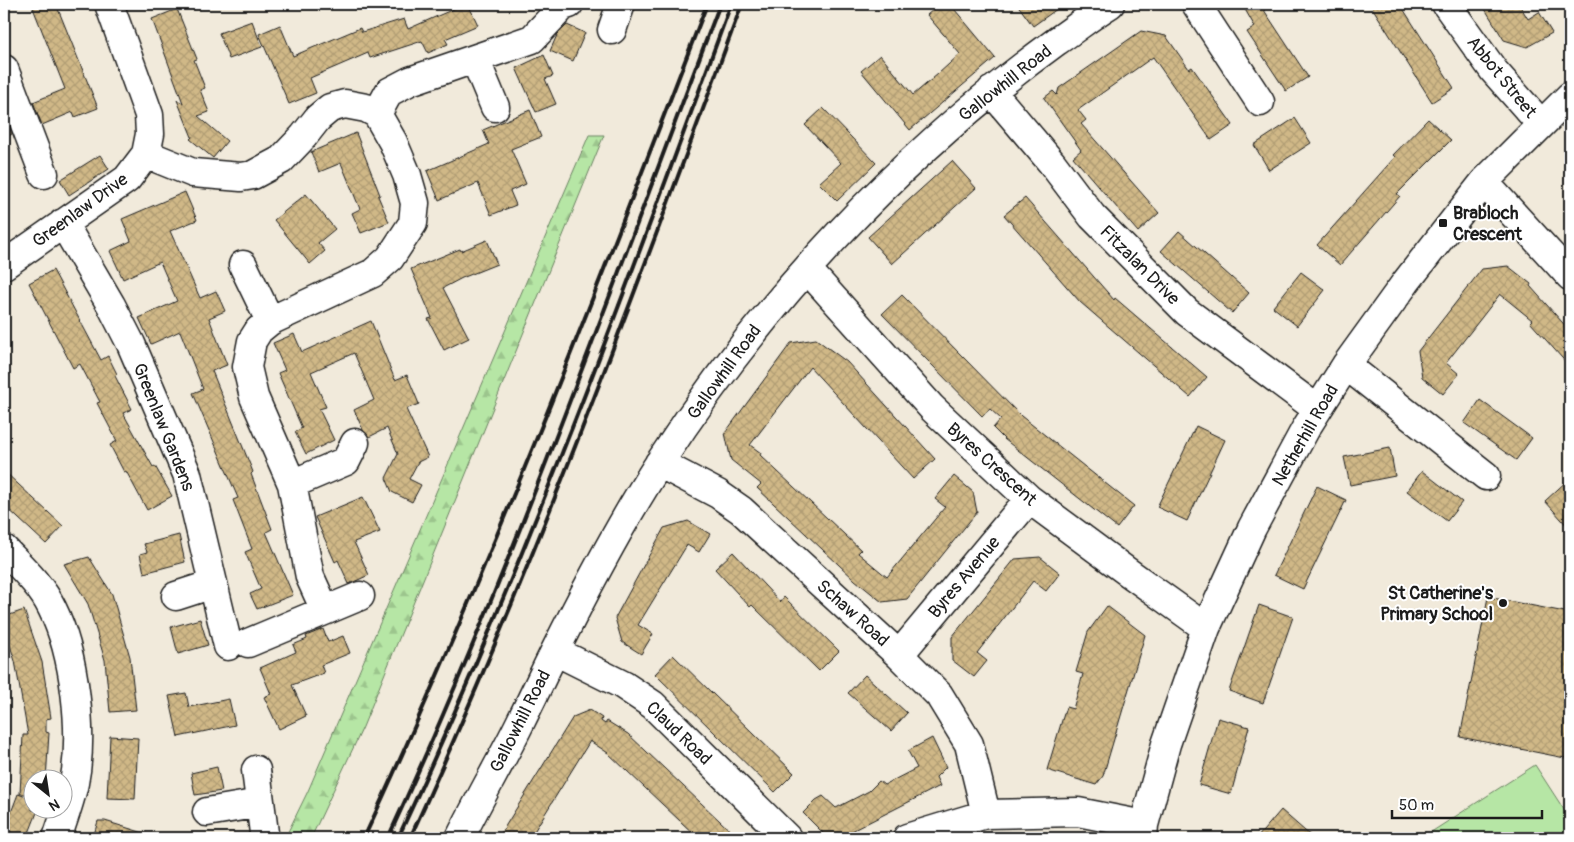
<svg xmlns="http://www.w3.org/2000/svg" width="1574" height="842" viewBox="0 0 1574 842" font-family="Pangolin,sans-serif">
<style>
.grass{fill:#b6e6a5;stroke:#698160}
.forest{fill:url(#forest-firs);stroke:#698160}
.building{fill:url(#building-cross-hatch);stroke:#1c1c1c}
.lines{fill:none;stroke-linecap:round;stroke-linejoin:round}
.minor-casing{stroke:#1c1c1c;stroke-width:31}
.minor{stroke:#fff;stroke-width:28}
.rail{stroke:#1c1c1c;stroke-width:4}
.poi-dot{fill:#1c1c1c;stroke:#fff;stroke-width:2}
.labels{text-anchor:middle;stroke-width:4;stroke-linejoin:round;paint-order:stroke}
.street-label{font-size:18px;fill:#1c1c1c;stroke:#fff}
.poi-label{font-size:18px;font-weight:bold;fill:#1c1c1c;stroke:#fff;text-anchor:start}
</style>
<defs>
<pattern id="forest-firs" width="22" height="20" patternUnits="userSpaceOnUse" patternTransform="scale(1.25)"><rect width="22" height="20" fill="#b6e6a5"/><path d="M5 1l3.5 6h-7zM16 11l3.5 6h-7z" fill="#9cc58d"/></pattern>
<pattern id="building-cross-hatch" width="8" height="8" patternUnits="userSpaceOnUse" patternTransform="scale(1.25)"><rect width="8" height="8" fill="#d0b887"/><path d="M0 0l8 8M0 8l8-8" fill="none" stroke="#b29e74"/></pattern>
</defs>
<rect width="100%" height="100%" fill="#f1eadb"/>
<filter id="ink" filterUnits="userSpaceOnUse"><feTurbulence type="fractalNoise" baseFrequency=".02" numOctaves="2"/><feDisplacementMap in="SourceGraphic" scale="10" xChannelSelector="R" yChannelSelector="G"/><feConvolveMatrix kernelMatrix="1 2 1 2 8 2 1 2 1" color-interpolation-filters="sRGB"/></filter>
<g filter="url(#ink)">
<path class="grass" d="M1535,765L1570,819V838H1422Z"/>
<path class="forest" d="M589,135H604L363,727L311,838H285L308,791Z"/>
<path class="building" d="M43,4H56L98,108L75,117L73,112L42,125L33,102L65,89L33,8Z
M465,4H468L478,25L445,39L448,44L428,53L422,41L370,58L368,53L310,78L316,93L289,104L259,34L280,25L293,56L360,28L362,32L404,19L408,29Z
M940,4H950L995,58L910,130L861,71L880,55L913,95L938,74L960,54L927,15Z
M1017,4H1064L1033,26Z
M1242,4H1260L1308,77L1286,91L1247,32L1255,27Z
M1370,4H1400L1454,88L1432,102Z
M1482,4H1519L1528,19L1539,12L1552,33L1527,47L1504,40Z
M177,9L197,59L194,60L205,88L200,90L209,112L198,116L227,141L213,158L190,139L192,137L177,100L183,103L152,19Z
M252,21L262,47L229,59L219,33Z
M567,25L585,33L573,61L550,51L557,35Z
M1141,31L1166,36L1189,69L1192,67L1233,125L1211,140L1153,57L1078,110L1086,120L1081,124L1159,213L1138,232L1073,157L1081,150L1044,98L1053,91L1057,95L1059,88Z
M544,55L553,76L545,79L556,104L536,112L516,68Z
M823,108L876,163L837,201L819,183L841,163L805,125Z
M530,110L541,137L511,149L526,184L510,191L516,205L491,215L478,183L439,200L427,171L489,144L483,130Z
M4,114L12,134L4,138Z
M1295,118L1311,143L1269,170L1254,145Z
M1428,119L1451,140L1397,194L1400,196L1340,265L1317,245L1395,157L1393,155Z
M356,133L380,195L378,196L389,222L361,233L352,213L360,209L341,163L319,172L311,152Z
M100,155L109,169L69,195L60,180Z
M952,161L976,188L892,264L868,237Z
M185,192L197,220L170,231L200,298L216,291L225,311L209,318L227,365L212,371L253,472L251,474L272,529L266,532L293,595L257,609L250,594L261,589L245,552L252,549L233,500L238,498L193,393L203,389L180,331L151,344L139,318L177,301L160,262L123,279L110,251L131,241L122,219Z
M306,194L335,229L318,243L325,251L310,264L274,220Z
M1025,198L1114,300L1115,298L1207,377L1190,397L1080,302L1004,215Z
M1179,231L1249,293L1232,313L1161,251Z
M487,240L497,264L462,278L443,288L469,338L444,350L428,319L432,318L411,269L460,249L461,251Z
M1508,266L1531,284L1530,286L1570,331V367L1530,322L1532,320L1500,294L1446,363L1459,374L1443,394L1422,377L1418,351L1482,269Z
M53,270L101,360L108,356L117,374L115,376L132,409L123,413L153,467L155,466L172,496L147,510L126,471L124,472L110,445L117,441L97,403L100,402L80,364L73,368L29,283Z
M1301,272L1325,290L1297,326L1273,307Z
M902,295L1021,416L1134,506L1117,528L1004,439L993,428L1001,419L990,409L982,416L882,314Z
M371,321L395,380L407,375L419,404L406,409L428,457L418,462L409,479L421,485L412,502L392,492L386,478L398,454L387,428L369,437L363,430L354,410L374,400L354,353L311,372L326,407L319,409L334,440L306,454L295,432L302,428L278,373L285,370L273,343L294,334L302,352Z
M816,339L847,362L935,459L913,479L810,367L750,445L761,453L760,455L861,550L858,553L887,577L945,507L935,499L954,476L973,492L977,512L907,599L882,602L855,580L757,488L761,484L731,460L725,433L791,343Z
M1480,400L1532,438L1516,460L1464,423Z
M1196,426L1225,440L1187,521L1157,507Z
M1390,448L1395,476L1350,485L1344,457Z
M4,471L63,526L46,544L4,505Z
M1422,471L1462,502L1447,521L1407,491Z
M1570,478V529L1545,501Z
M1317,486L1346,500L1303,589L1274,575Z
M363,497L380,532L354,542L369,575L349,584L338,560L335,562L315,517Z
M688,521L710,534L699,552L687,545L638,625L653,634L641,654L622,642L615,618L664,528Z
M179,535L185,562L144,573L140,554L147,552L144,544Z
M733,552L780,602L784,597L839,651L819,671L752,605L750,607L715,569Z
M89,557L112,594L130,657L136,710L110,712L105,660L88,604L64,564Z
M1040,557L1060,573L1046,591L1033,581L977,653L987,661L974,677L952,660V637L1015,559Z
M1488,597L1570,613V759L1460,737Z
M1259,605L1293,617L1263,703L1229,691Z
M1107,606L1145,635L1103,776L1096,785L1047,770L1066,707L1073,709L1083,674L1076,672L1088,632Z
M24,610L42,662L51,718L46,719V732L49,733L46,780H32V794H20L23,735H28L15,661L4,627V617Z
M200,619L208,645L178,654L171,627Z
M323,629L328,642L343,636L350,653L321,665L324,673L292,685L306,716L279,729L264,697L271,694L260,668L296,652L293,645L307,639L306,636Z
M673,655L794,773L775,792L655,674Z
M865,675L907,713L891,731L848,693Z
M186,693L189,707L229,699L235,725L178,737L169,696Z
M590,710L602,718L601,721L605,724L607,721L628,734L738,838H698L608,753L590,741L530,838H498L573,717Z
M1218,718L1249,727L1231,794L1199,785Z
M110,736L138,738L135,799L107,798Z
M932,738L946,767L936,777L940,786L838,838H828L803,813L816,800L823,796L836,808L869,791L879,781L884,785L917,768L908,751Z
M217,767L222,791L195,795L191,773Z
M18,794L32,799V810H38L27,838H4V831Z
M1281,810L1313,838H1257Z
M98,821H105L147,834L146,838H93Z"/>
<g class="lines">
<g class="minor-casing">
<path id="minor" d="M1196,4L1260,102
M1446,4L1494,71L1541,124
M612,30L621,4
M475,59L495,107
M4,69L44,174
M991,91L1052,163L1092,216L1187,312L1317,409
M377,114L389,92L410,81L532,39L563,6L569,4
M146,154L193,173L241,177L253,175L281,160L303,137L318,118L330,108L345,104L366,108L377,114L393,142L407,175L415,203L413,223L390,258L373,273L270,321L259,330L252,341L247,367L254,397L292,484L310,577L325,610
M1484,182L1570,276
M63,223L111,305L131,344L187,474L228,646
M4,265L127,179L146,154L150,134L149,115L109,4
M243,265L270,321
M807,269L932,408L1029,499L1125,570L1206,628
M1346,365L1486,476
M659,463L718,494L741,510L899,655L939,695L969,744L986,814
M292,484L346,461L355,443
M4,549C21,567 41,585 52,608C75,654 84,733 74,783C70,802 63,820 57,838
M176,596L213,584
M248,643L360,596
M555,651L623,685L653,705L787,838
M899,655L1029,499
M256,770L264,833L263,838
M207,812L260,803
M460,838C479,799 501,762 520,723C532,699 543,675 555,651C587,587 621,522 660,462C765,300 900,155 1057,41C1075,29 1092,15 1110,4
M907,838L986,814L1078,812L1144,825
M1143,838L1144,825L1166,744L1206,628L1252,528L1306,428L1346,365L1406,282L1484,182L1570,96"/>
</g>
<use href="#minor" class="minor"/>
<path class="rail" d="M364,838C491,565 599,284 707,4
M388,838C514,566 613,283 720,4
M398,838C524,567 628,285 731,4
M410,838C535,566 638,284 742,4"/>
</g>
</g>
<g class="poi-dot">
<rect x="1438" y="218" width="10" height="10" rx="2.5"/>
<circle cx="1503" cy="603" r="5"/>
</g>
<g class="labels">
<g class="street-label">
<text transform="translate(1502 77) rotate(51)" y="6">Abbot Street</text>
<text transform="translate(1005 83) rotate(-38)" y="6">Gallowhill Road</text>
<text transform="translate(80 210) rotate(-36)" y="6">Greenlaw Drive</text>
<text transform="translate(1140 265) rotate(45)" y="6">Fitzalan Drive</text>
<text transform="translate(724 372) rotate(-54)" y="6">Gallowhill Road</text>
<text transform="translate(164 427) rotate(68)" y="6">Greenlaw Gardens</text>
<text transform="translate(1305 435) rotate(-60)" y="6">Netherhill Road</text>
<text transform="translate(992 464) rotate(42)" y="6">Byres Crescent</text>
<text transform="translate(964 577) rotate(-50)" y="6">Byres Avenue</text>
<text transform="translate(853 613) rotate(42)" y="6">Schaw Road</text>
<text transform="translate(520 721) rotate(-63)" y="6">Gallowhill Road</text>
<text transform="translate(679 733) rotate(44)" y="6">Claud Road</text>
</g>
<g class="poi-label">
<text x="1453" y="219">Brabloch<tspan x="1453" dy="21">Crescent</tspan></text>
<text x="1493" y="599" text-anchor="end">St Catherine's<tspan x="1493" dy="21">Primary School</tspan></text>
</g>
</g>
<rect width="1574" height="842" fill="none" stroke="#fff" stroke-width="20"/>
<rect x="10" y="10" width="1554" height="822" fill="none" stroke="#1c1c1c" stroke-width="2" filter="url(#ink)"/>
<g transform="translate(48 794) rotate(150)"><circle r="24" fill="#ffffff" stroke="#a4a4a4"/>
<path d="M0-4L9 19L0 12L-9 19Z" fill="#1c1c1c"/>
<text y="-8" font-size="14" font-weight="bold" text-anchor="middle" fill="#1c1c1c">N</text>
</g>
<path d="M1392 810v8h150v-8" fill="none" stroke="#1c1c1c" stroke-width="2.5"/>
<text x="1399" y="810" font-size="15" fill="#1c1c1c" stroke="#ffffff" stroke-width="4" paint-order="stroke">50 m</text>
</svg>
